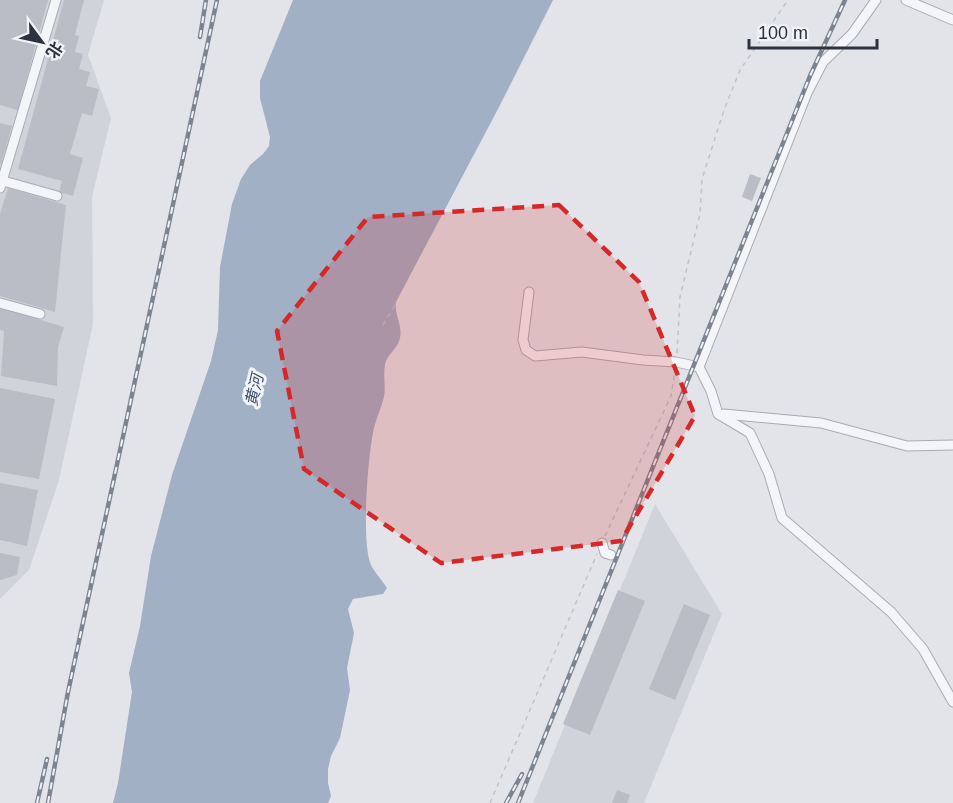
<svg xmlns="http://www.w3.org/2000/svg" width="953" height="803" viewBox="0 0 953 803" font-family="Helvetica,'Noto Sans SC',sans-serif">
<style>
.built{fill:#d0d3da}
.water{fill:#a1b0c5}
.building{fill:#babdc5}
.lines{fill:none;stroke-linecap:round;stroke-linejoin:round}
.minor-casing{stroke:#a8abb3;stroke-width:11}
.path{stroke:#c0c2c8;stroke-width:1.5;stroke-dasharray:4.5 4.5;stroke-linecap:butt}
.minor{stroke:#f4f5f8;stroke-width:9}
.rail-casing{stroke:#7d8491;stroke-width:4.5}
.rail{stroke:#f1f3f6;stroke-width:2;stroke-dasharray:7;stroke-linecap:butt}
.marked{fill:#d62828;fill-opacity:0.2;stroke:#d62828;stroke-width:4.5;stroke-dasharray:12 8;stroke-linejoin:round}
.labels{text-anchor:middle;stroke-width:6;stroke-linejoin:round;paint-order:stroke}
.water-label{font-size:16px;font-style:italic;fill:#3b4f6e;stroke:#f1f3f6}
</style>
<rect width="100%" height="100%" fill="#e2e4e9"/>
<path class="built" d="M0,0H104L88,55L111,118L92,197L93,324L59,480L29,570L0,599Z
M655,504L722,614L644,803H533Z"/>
<path class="water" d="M293,0H553L498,109L396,302C394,315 403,325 400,338C398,349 386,355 385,365C383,376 386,386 384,397C381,409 375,421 373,433C368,458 361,543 371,565C375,573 382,580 387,588L383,594L353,599L348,609L354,633L347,668L350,690L340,738L331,756L328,769V783L331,796L328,803H113L118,783L132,692L129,673L140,626L151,556L172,475L211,361L218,330L220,267L232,204L241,179L250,165L263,154L269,146L270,137L260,98V81Z"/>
<path class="building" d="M0,0H48L18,110L0,105Z
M64,0H84L75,35L79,36L75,52L83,54L79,69L90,72L86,86L99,89L92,116L82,113L70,154L83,158L73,196L59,192L62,181L18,169Z
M0,123L12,126L1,164H0Z
M750,174L761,178L752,201L742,197Z
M8,188L66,205L55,312L0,296V214Z
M0,308L64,327L58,347L57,386L1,376L4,331L0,330Z
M0,388L55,399L39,479L0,472Z
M0,483L38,490L27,546L0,540Z
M0,553L20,557L17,575L0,580Z
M618,590L645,601L590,735L563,724Z
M684,604L710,615L675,700L649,689Z
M617,790L630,795L627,803H612Z"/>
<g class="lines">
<g class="minor-casing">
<path id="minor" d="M876,0L852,34L823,62L807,93L699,367L711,391L718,414L750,433L769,474L782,518L891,612L923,649L953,702
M906,0L953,20
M0,180L57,196
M0,188L56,0
M529,292L523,340L526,350L535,356L582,352L643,360L676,362L699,367
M0,303L40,314
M724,414L821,423L907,446L953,445
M602,543L605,553L611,555"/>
</g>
<path class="path" d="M383,325L395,305
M677,353L680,297L700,214L702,179L724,110L740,70L788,0
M605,536L671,396L675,370
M490,803L597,554"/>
<use href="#minor" class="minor"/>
<g class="rail-casing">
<path id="rail" d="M200,37L206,0
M37,803L47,759
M48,803L68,692L217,0
M506,803L522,774
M518,803L810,76L845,0"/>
</g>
<use href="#rail" class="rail"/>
</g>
<path class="marked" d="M559,205L639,282L695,416L621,541L441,563L304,469L277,331L368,217Z"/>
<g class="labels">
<g class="water-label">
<text transform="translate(254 390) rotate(-77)" y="6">黄河</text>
</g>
</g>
<g transform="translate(42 42) rotate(123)" stroke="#f1f3f6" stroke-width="4.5" paint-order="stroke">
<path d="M0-4.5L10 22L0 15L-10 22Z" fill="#2c323f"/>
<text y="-9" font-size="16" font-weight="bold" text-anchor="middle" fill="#2c323f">北</text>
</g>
<path d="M749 39v9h128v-9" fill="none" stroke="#2c323f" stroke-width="3"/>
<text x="758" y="39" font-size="18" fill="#2c323f" stroke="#f1f3f6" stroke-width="4.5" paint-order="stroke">100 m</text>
</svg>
